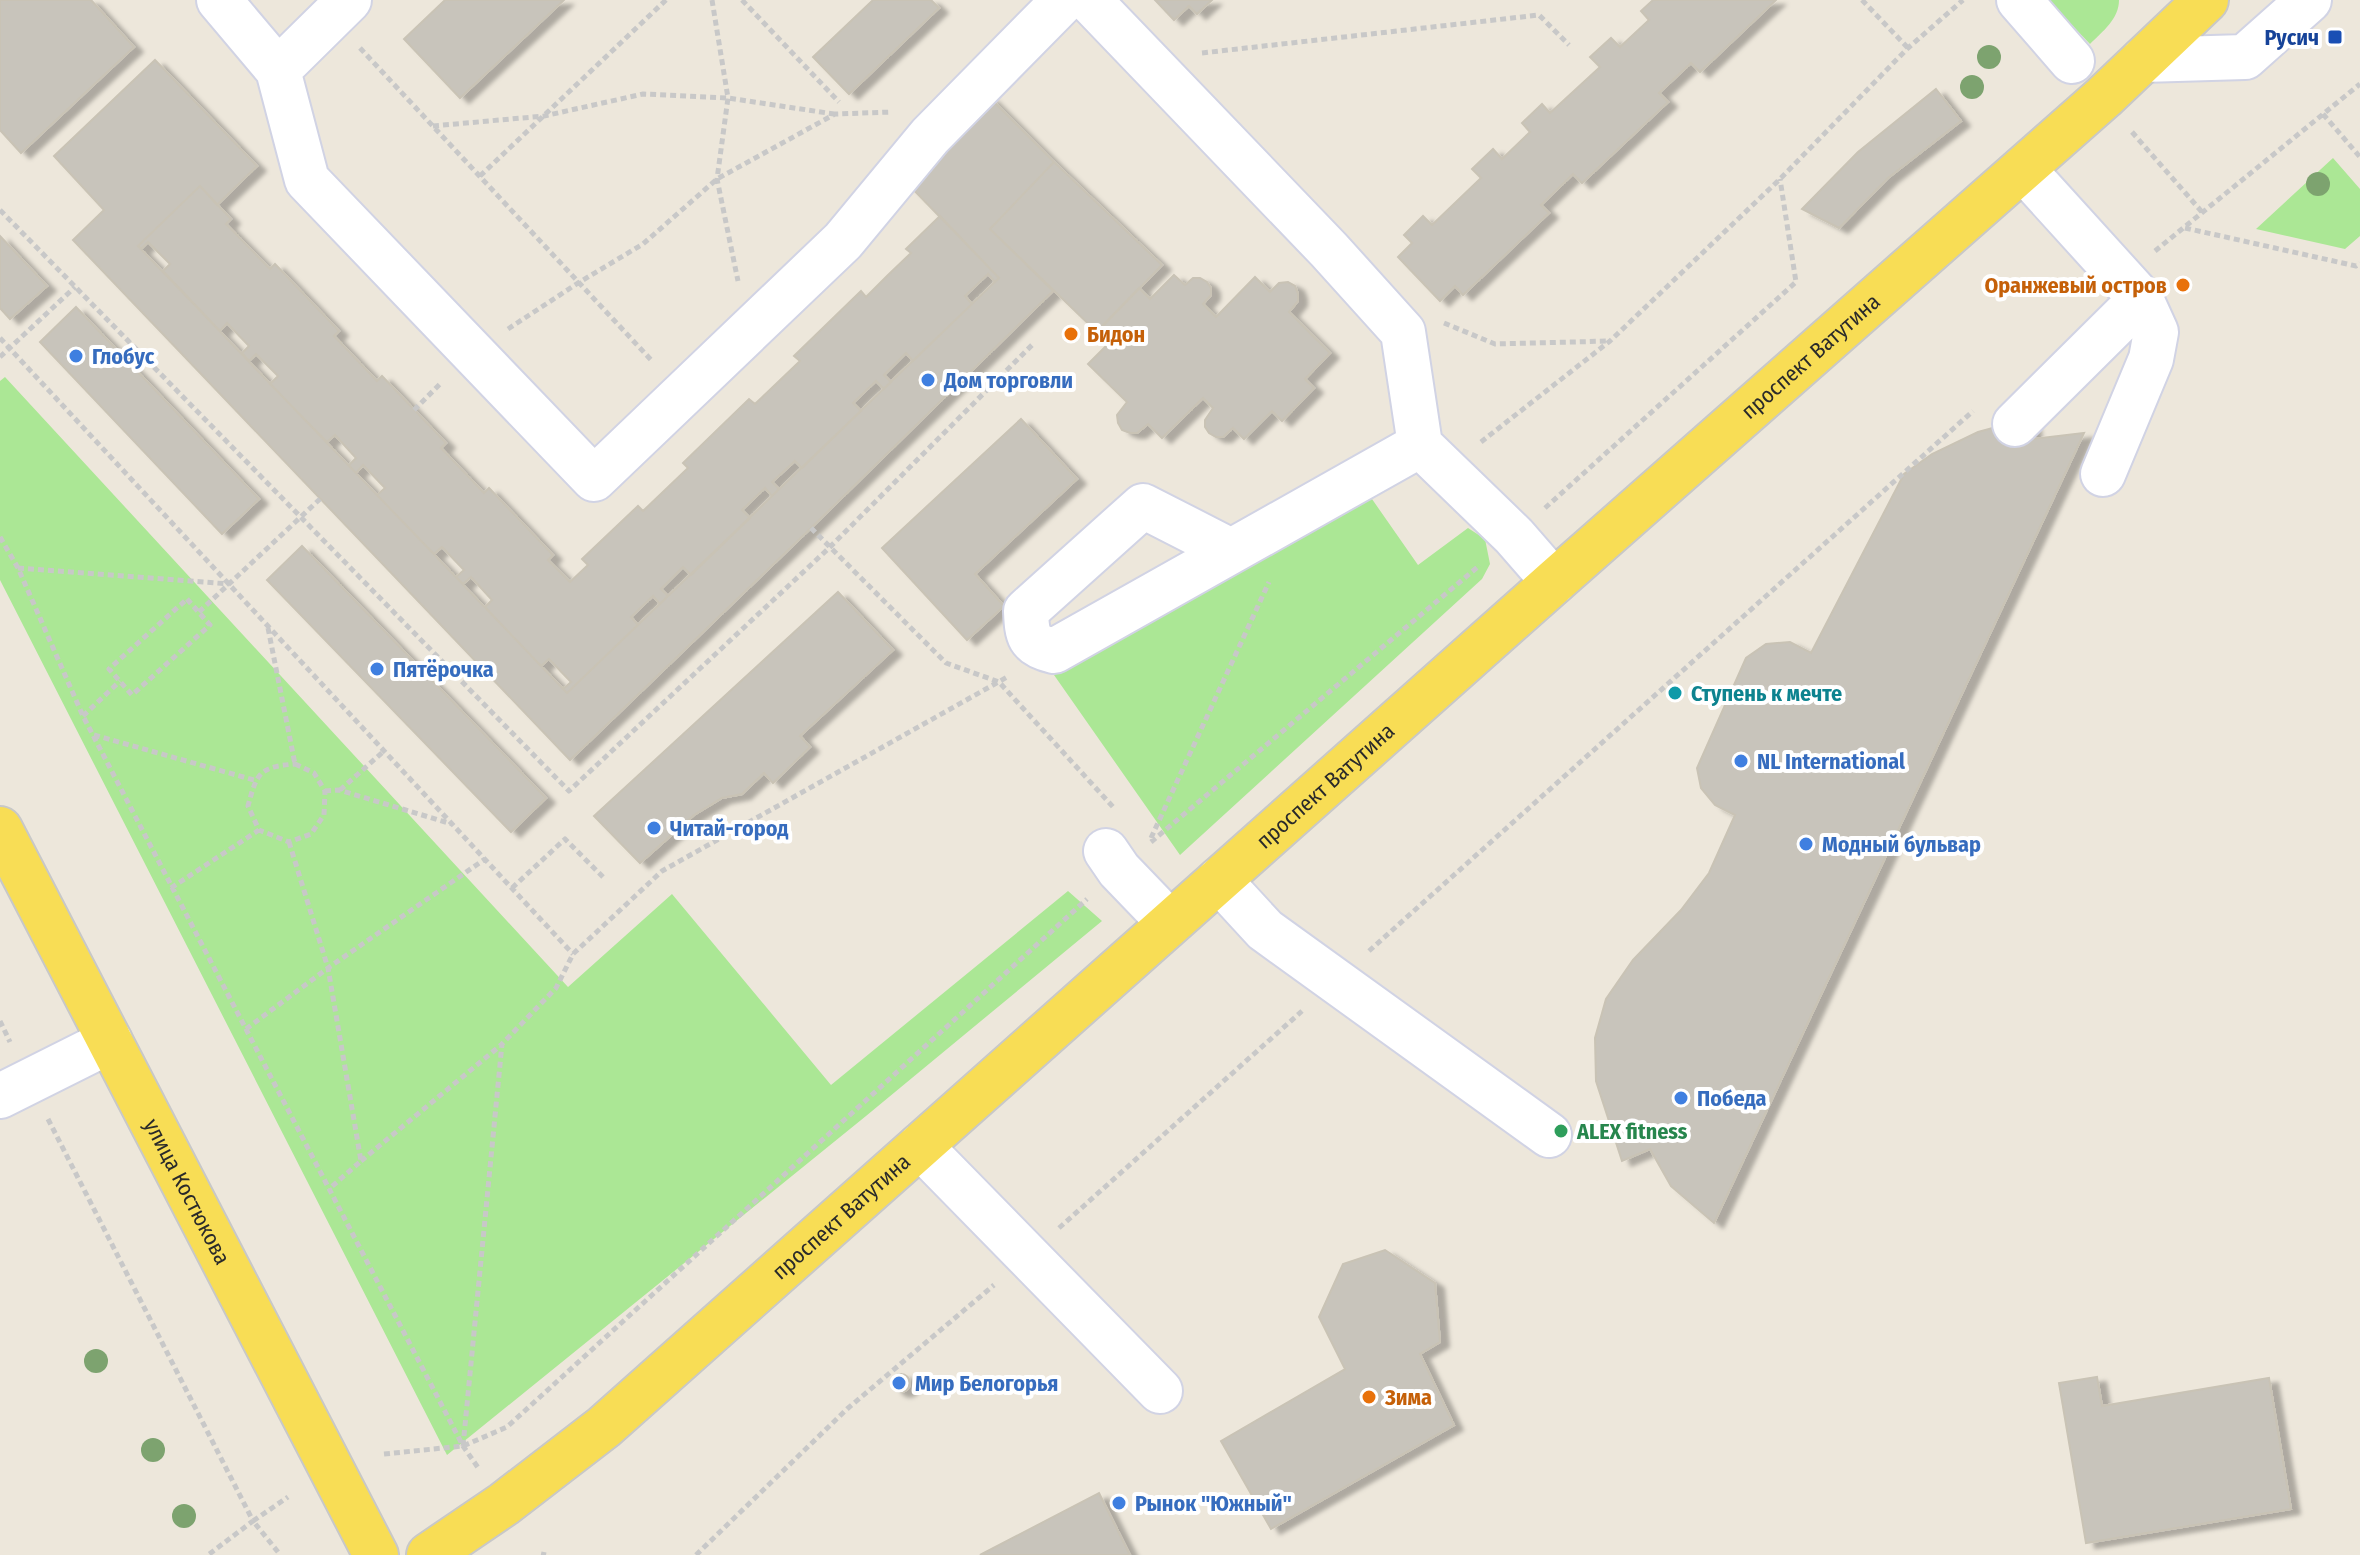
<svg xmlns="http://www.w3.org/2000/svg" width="2360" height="1555" viewBox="0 0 2360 1555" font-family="'Fira Sans Condensed',sans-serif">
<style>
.green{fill:#abe795}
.building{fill:#c8c4bb;stroke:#c9c3b5;stroke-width:2;filter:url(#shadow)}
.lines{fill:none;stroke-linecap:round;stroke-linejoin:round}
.minor-casing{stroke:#d1d3e4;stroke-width:48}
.major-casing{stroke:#c8c8c8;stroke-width:48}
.path{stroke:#c8c8c8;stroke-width:5;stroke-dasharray:6 4;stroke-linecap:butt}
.minor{stroke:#fff;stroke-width:44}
.major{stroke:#f8dd55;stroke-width:44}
.tree{fill:#7da36f}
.transit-dot{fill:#1a4fb4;stroke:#fff;stroke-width:3}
.food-dot{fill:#e8710a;stroke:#fff;stroke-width:3}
.shop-dot{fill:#3f7fe0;stroke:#fff;stroke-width:3}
.culture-dot{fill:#0f9aa8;stroke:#fff;stroke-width:3}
.leisure-dot{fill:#2e9e5b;stroke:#fff;stroke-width:3}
.labels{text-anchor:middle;stroke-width:8;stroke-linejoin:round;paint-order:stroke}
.transit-label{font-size:22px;font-weight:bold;fill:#164399;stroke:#fff;text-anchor:end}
.food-label{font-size:22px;font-weight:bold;fill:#c56008;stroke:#fff;text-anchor:start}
.shop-label{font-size:22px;font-weight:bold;fill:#366cbe;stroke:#fff;text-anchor:start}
.street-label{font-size:22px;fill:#2a2a2a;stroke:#fff}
.culture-label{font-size:22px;font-weight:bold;fill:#0d838f;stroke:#fff;text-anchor:start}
.leisure-label{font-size:22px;font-weight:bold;fill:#27864d;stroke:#fff;text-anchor:start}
</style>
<defs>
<filter id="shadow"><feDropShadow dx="9" dy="5" stdDeviation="2" flood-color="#0004"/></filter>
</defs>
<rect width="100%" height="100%" fill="#ede7db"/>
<path class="green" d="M2048,0H2119C2119,19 2103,31 2090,44Z
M2333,158L2360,189V236L2345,249L2256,229Z
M5,377L568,987L672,894L831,1085L1068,891L1102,921L866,1116L447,1455L0,580V381Z
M1365,489L1418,565L1468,528L1485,539L1490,564L1482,579L1180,855L1054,675Z"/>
<path class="building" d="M0,0H91L134,47L21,153L0,130Z
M445,0H564L460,98L404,39Z
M873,0H931L939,8L849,94L813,57Z
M1155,0H1212L1197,14L1189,6L1174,20Z
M1653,0H1776L1700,72L1691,63L1659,93L1668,102L1582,183L1573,174L1541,205L1549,213L1463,295L1455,286L1440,301L1398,257L1412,243L1404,235L1423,216L1432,225L1481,178L1472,169L1493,149L1502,159L1530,132L1522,123L1542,104L1550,113L1600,67L1590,57L1611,38L1620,47L1649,20L1641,11Z
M155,60L257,166L217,205L200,186L138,246L567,693L999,278L906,182L989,97L1054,162L990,229L1053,291L811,528L570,760L73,240L104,210L54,156Z
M1936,89L1961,121L1888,178L1839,228L1802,209L1858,152Z
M1054,162L1162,265L1097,332L990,229Z
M200,186L231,219L226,224L270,269L275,264L339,331L334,336L377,381L382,376L446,443L441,448L484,493L489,488L553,555L548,560L570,582L588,565L582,559L638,506L643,511L688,468L683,463L749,399L755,404L777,383L800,361L794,356L861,291L866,297L888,275L911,253L906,249L940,216L999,278L995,282L988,274L965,296L972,304L913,361L906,353L884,375L891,382L884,389L876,381L853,403L861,411L802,468L795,461L772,482L779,489L772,496L765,488L742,510L750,518L691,575L683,567L661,589L668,596L660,604L653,596L631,617L638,625L567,693L563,689L571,682L549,659L541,666L485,607L492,600L471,577L463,584L456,577L464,570L442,547L434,554L377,495L385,488L363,465L356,473L352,469L349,465L356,458L335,435L327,442L270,384L278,376L256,354L249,361L242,353L249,346L227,323L220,331L163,271L170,264L148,242L141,249L138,246Z
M0,236L47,286L10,319L0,308Z
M1174,275L1185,285L1193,278H1200L1207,282L1211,288V295L1203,304L1216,317L1255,277L1270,292L1279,283L1288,282L1295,286L1298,294V301L1289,312L1330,353L1305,379L1314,388L1282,421L1272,411L1244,439L1233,428L1223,437H1216L1209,433L1205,427V420L1213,408L1203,398L1162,438L1148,424L1137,433H1130L1122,430L1118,423L1117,415L1127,402L1088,364L1115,337L1103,325L1139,288L1150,299Z
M76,307L259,499L222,534L40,342Z
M1021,419L1077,479L975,574L1004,606L967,640L882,548Z
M2032,425L2033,439L2084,433L1714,1223L1671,1186L1650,1149L1622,1161L1596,1081L1595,1038L1606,999L1633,960L1681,910L1709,873L1735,815L1715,805L1701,788L1697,768L1746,658L1766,644L1790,642L1811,653L1904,474L1932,454L1978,432L2000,426Z
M302,546L546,798L511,832L267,580Z
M838,592L893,650L800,736L810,747L773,783L764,773L742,794L722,798L694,815L640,863L594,816Z
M1385,1250L1435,1283L1440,1342L1420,1354L1454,1425L1271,1529L1221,1441L1345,1369L1319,1317L1343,1264Z
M892 1383a9 9 0 1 1 18 0a9 9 0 1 1-18 0Z
M2097,1377L2102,1406L2269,1378L2291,1509L2086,1543L2059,1383Z
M1099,1493L1130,1555H980Z"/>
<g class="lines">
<g class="minor-casing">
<path id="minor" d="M219,0L278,70L307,180L594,479L843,241L930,136L1064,0
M1089,0L1329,250L1403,332L1420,445L1514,536L1554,582
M2019,0L2072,61
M2143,60L2245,57L2309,0
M278,70L349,0
M2023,169L2141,299L2156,332L2151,359L2103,474
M2015,424L2141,299
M1231,551L1143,506L1026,611C1027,636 1028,645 1054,651L1420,445
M1106,851L1119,870L1170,923
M1219,880L1265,930L1549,1135
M0,1096L110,1041
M920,1146L1160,1391"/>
</g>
<g class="major-casing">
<g id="major">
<path id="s1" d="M0,829L376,1555"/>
<path id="s2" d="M429,1555L504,1504L604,1427L1554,582L2104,97L2206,0"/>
</g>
</g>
<path class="path" d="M712,0L728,98L717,179L738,281
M742,0L839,102
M1862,0L1908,48
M360,48L653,362
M1202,53L1539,15L1569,45
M2323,114L2360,157
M433,126L544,116L643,94L728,98L834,114
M2132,132L2202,212
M480,176L666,0
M0,210L569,791L829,548L1034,343
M2185,228L2356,266L2360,263
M2155,251L2360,84
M1444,323L1495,344L1610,341
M508,329L578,283L643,244L717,179L835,114L892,112
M0,338L573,954
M0,357L75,287
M414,410L441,383
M1481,442L1610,341L1780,179L1908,48L1963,0
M1545,508L1796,282L1780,179
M811,528L946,663L999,682L1114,808
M0,537L18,568L83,716L463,1446L479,1469
M18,568L229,584
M187,599L210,625L132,695L109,669Z
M199,612L320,499
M268,628L295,764
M83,716L120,681
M94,735L254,780
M295,764L314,773L325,791L324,815L311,834L289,842L259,830L248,806C257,772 260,767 295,764Z
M340,790L384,751
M325,791L339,790L452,824
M1151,838L1269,582
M289,842L328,968L361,1161L329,1189
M1151,842L1480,565
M171,888L259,830
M512,888L565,839L603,877
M1369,951L1973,411
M0,1021L10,1042
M246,1029L328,968L485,859
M48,1119L253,1521L208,1555
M361,1161L501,1045
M1059,1228L1302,1011
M463,1446L502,1044L556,988L573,954L662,871L1009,676
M384,1454L463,1446L507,1427L1087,899
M278,1552L253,1521L288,1497
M541,1554L546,1555
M696,1555L847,1409L994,1285"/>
<use href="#minor" class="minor"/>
<use href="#major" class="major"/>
</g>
<g class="tree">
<circle cx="1989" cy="57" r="12"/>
<circle cx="1972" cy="87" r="12"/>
<circle cx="2318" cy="184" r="12"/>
<circle cx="96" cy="1361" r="12"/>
<circle cx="153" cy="1450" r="12"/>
<circle cx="184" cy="1516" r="12"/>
</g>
<rect class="transit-dot" x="2327" y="29" width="16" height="16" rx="4"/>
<g class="food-dot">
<circle cx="2183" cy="285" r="8"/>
<circle cx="1071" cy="334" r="8"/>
<circle cx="1369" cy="1397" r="8"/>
</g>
<g class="shop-dot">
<circle cx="76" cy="356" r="8"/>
<circle cx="928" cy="380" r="8"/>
<circle cx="377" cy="669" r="8"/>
<circle cx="1741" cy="761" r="8"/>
<circle cx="654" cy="828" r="8"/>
<circle cx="1806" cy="844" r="8"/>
<circle cx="1681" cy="1098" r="8"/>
<circle cx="899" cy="1383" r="8"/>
<circle cx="1119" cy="1503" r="8"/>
</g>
<circle class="culture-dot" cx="1675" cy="693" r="8"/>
<circle class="leisure-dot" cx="1561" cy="1131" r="8"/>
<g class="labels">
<g class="transit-label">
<text x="2319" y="45">Русич</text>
</g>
<g class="food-label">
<text x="2167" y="293" text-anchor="end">Оранжевый остров</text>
<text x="1087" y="342">Бидон</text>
<text x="1385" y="1405">Зима</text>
</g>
<g class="shop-label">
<text x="92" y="364">Глобус</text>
<text x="944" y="388">Дом торговли</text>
<text x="393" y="677">Пятёрочка</text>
<text x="1757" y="769">NL International</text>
<text x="670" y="836">Читай-город</text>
<text x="1822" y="852">Модный бульвар</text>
<text x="1697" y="1106">Победа</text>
<text x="915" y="1391">Мир Белогорья</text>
<text x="1135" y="1511">Рынок "Южный"</text>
</g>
<g class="street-label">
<text dy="8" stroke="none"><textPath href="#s2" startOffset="1830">проспект Ватутина</textPath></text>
<text dy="8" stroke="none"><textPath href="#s2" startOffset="1182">проспект Ватутина</textPath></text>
<text dy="8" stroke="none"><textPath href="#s1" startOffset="408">улица Костюкова</textPath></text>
<text dy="8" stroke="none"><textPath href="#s2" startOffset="534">проспект Ватутина</textPath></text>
</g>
<g class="culture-label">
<text x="1691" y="701">Ступень к мечте</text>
</g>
<g class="leisure-label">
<text x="1577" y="1139">ALEX fitness</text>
</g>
</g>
</svg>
